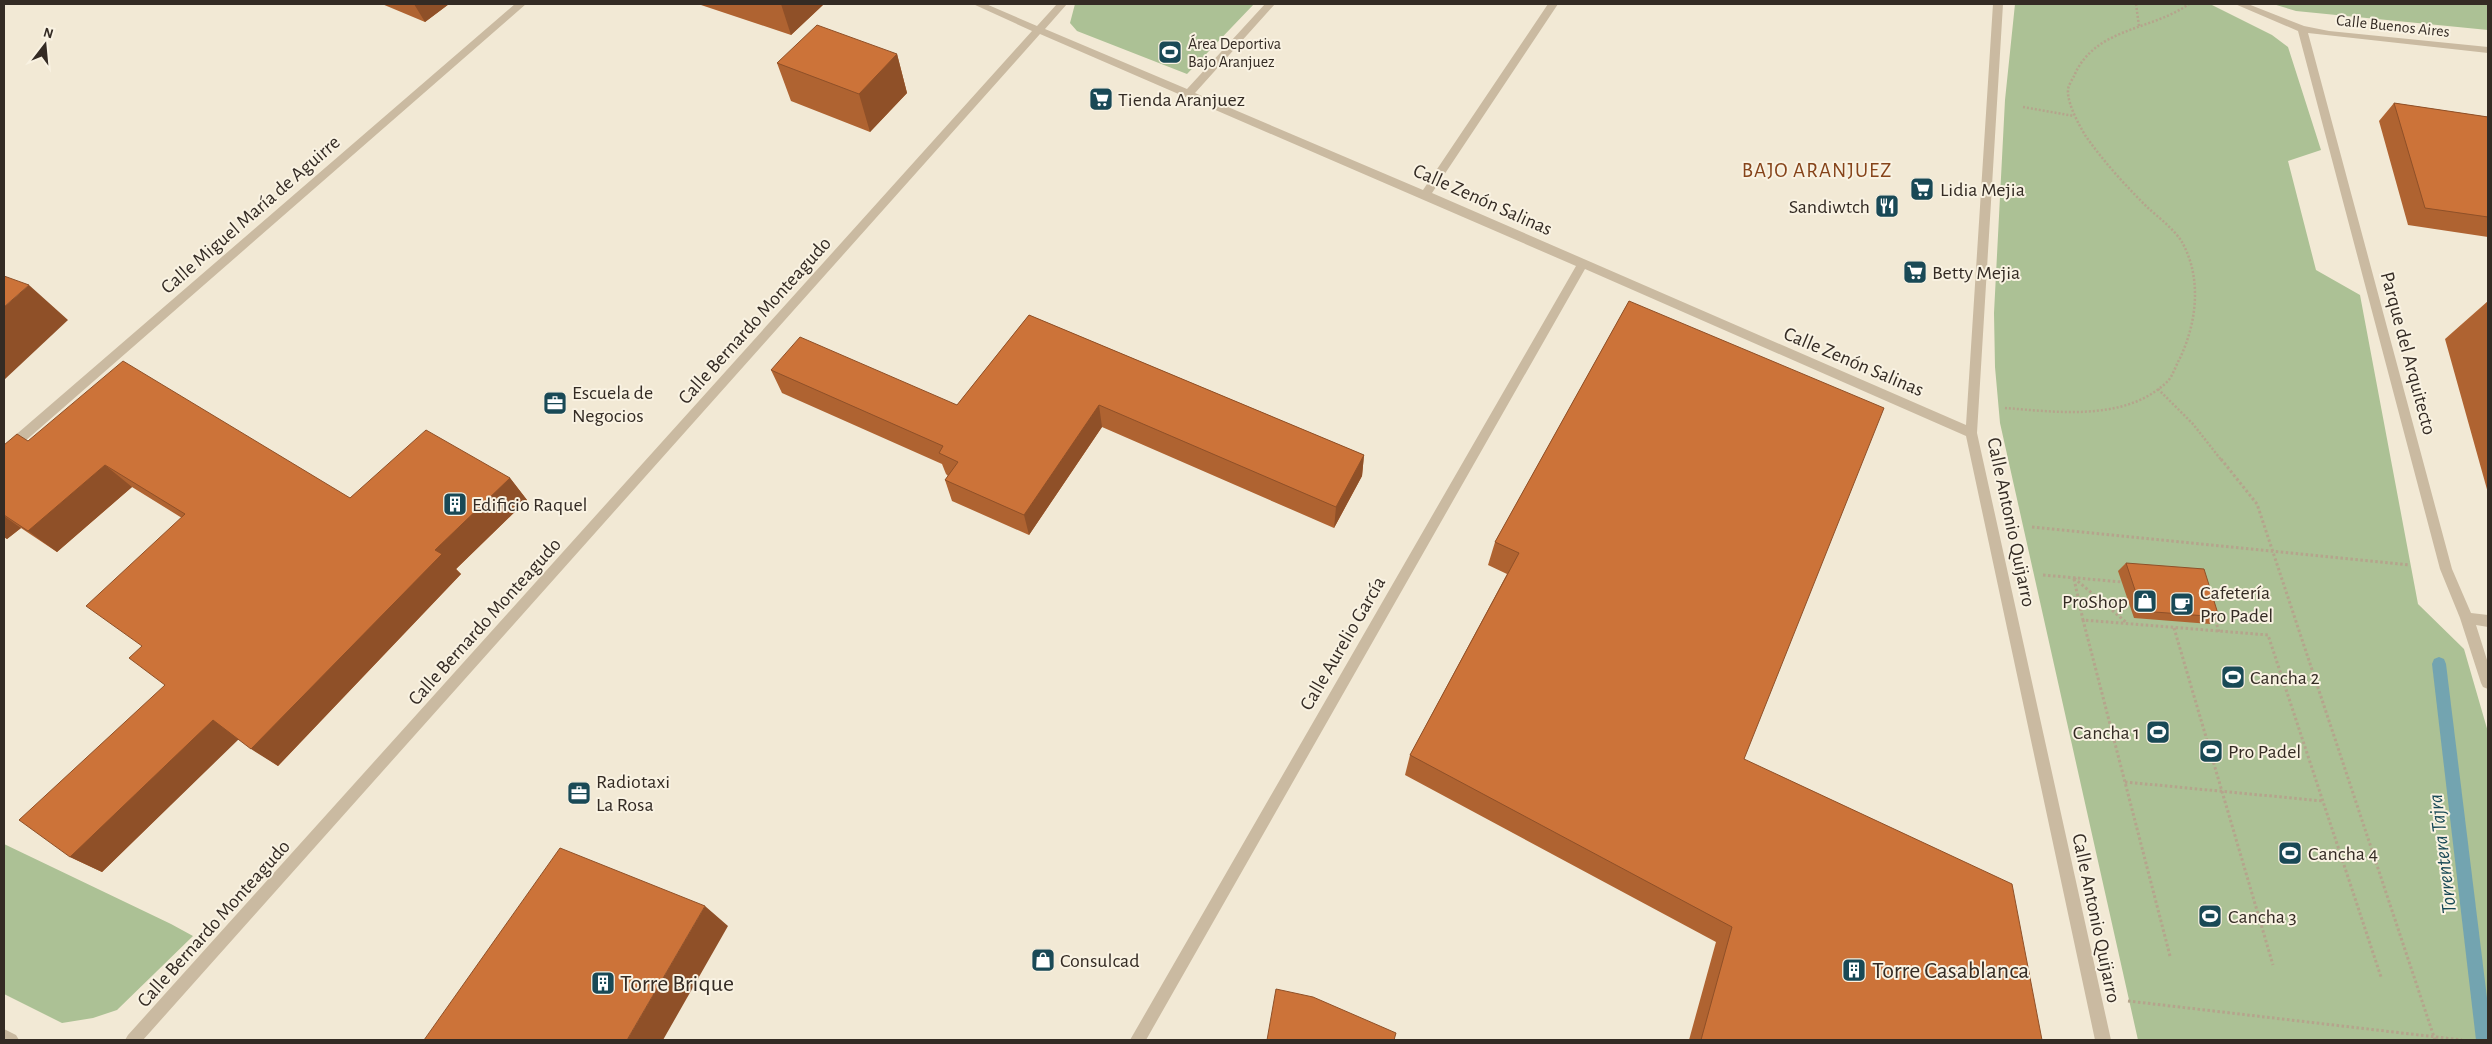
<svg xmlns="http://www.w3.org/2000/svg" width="2492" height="1044" viewBox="0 0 2492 1044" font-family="'Alegreya Sans',sans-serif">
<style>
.green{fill:#acc195}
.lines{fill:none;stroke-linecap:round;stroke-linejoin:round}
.stream{fill:#73a4b0;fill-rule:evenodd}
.path-far1{stroke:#b5a48c;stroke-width:2.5;stroke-dasharray:2 2;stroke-linecap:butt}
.path{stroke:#b5a48c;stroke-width:3;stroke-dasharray:2.5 2.5;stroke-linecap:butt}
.minor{fill:#cabaa1;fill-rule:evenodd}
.wall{fill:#af6331}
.shaded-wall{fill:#8f5028}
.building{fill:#cc7339;stroke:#8f5028}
.labels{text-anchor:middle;stroke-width:4;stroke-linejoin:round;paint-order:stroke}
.far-street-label{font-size:16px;fill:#342b24;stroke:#f9f2e2}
.far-poi-label{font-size:16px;fill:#342b24;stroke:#f9f2e2;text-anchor:start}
.poi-label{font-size:20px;fill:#342b24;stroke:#f9f2e2;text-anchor:start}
.street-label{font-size:20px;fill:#342b24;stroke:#f9f2e2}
.neighbourhood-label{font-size:21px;letter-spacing:1px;fill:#86441a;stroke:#f9f2e2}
.water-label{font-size:21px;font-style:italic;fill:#194956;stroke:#f9f2e2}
.near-poi-label{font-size:24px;fill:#342b24;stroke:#f9f2e2;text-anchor:start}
</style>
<rect width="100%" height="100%" fill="#f2e9d5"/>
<path class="green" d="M1075,4H1254L1187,74L1077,31L1070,23Z
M2015,4H2210L2272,35L2288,47L2321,150L2288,161L2316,270L2360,295L2418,604L2464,649L2488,732V1040H2138L2000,423L1995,367L1994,313L2005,100Z
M2273,4H2488V30L2296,11Z
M4,844L171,924L193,936L117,1010L93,1018L62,1023L4,994Z"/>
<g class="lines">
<path class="stream" d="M2439,657L2444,659L2446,664L2488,1006V1040H2476L2432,664L2434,659Z"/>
<path class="path-far1" d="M2136,4L2139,26
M2023,107L2074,116
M2158,389L2193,424L2222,461
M2005,408C2058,412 2126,422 2168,381C2173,375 2176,365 2180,358C2197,322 2202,278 2182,242C2174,229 2158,217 2147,207C2125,185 2103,161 2085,135C2079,125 2067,103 2068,90C2068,86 2072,80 2074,76C2095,27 2151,31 2189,4"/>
<path class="path" d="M2221,459L2257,504L2435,1040
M2032,527L2410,565
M2043,575L2122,582
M2074,578L2127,623
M2074,579L2083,620
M2214,615L2219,632
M2174,628L2273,965
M2125,782L2323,801
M2170,956L2083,620L2268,635L2381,977
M2128,1001L2462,1040"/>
<path class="minor" d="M515,4H526L8,456L4,457V445Z
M973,4H986L1037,26L1057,4H1067L1045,29L1187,89L1265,4H1275L1195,93L1423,190L1548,4H1558L1432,193L1966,425L1993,4H2003L1977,433L2111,1040H2095L1966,436L1585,269L1146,1040H1130L1576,266L1040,34L143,1040H125L128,1035L1032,31Z
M2235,4H2248L2304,26L2329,31L2488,47V53L2308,33L2452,569L2471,613L2488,615V627L2476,625L2488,663V689L2483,687L2481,683L2460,618L2440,569L2298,31Z
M4,1029L16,1035L19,1040H4Z"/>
</g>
<path class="wall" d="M382,4H449L425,22Z
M698,4H824L791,35Z
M897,54L907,93L870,132L791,101L777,63Z
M2394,103L2488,117V237L2408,225L2379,121Z
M1629,301L1744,759L2042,1040H1689L1716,942L1405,775L1410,755L1507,574L1488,565L1495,542Z
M2488,301V493L2445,339Z
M1029,315L1364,455L1362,476L1334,528L1102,427L1029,535L952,501L945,480L948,476L946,474L942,464L782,393L771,370L957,405Z
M28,441L350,498L510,478L527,500L456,569L461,574L278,766L238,739L102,872L70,857L165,685L182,518L132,487L57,552L21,528L7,539L4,537V445Z
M2126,563L2219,617L2210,624L2134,618L2118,571Z"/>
<path class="shaded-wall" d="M414,4H449L425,22Z
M781,4H824L791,35Z
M897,54L907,93L870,132L859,94Z
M29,285L68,320L4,380V307Z
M1099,405L1102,427L1029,535L1024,515Z
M1364,455L1362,476L1334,528L1336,507Z
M105,465L132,487L57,552L28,531Z
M510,478L527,500L456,569L461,574L278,766L251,749L435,550Z
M4,516L21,528L7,539L4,537Z
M213,720L240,738L102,872L70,857Z
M705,906L728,926L663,1040H627Z"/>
<path class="building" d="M817,25L897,54L859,94L777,63Z
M2394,103L2488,117V217L2425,208Z
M4,276L29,285L4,307Z
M1629,301L1884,408L1744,759L2012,884L2042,1040H1701L1732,927L1410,755L1519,553L1495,542Z
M1029,315L1364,455L1336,507L1099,405L1024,515L945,480L958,462L939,453L943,446L771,370L800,337L957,405Z
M123,361L350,498L426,430L510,478L435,550L442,554L251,749L213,720L70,857L19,820L165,685L129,658L142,646L86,606L185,514L105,465L28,531L4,515V445L17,434L28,441Z
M2126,563L2204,569L2219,617L2142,611Z
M560,848L705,906L627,1040H424Z
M1276,989L1313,997L1396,1033L1394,1040H1267Z"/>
<defs>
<g id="stadium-square" transform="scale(1.25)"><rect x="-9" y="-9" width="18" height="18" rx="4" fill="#194956" stroke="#f9f2e2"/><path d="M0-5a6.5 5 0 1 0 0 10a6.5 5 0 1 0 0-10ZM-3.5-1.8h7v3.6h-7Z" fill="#fff"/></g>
<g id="supermarket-square" transform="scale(1.25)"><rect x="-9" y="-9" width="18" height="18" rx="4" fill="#194956" stroke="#f9f2e2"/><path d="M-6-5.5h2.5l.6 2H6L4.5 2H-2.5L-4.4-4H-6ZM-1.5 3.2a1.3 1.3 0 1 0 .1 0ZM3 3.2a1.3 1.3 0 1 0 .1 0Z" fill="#fff"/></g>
<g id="restaurant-square" transform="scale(1.25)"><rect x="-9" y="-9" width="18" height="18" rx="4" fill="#194956" stroke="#f9f2e2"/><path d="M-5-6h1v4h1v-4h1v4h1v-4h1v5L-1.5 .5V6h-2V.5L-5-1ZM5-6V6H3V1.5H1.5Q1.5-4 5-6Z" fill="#fff"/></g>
<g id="office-square" transform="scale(1.25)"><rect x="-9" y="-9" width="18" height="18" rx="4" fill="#194956" stroke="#f9f2e2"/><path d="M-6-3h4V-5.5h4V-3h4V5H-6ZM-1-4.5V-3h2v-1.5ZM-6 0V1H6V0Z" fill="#fff"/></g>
<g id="building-square" transform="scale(1.25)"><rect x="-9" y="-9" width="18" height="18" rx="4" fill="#194956" stroke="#f9f2e2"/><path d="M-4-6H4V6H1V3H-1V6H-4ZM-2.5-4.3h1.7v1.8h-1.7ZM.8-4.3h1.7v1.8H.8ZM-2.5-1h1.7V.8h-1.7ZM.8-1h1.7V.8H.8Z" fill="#fff"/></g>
<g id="shop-square" transform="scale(1.25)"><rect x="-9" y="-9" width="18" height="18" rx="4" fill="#194956" stroke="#f9f2e2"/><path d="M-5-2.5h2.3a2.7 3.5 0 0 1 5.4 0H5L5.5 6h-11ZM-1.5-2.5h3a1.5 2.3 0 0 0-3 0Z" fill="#fff"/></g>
<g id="cafe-square" transform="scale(1.25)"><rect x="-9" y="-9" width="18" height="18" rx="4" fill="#194956" stroke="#f9f2e2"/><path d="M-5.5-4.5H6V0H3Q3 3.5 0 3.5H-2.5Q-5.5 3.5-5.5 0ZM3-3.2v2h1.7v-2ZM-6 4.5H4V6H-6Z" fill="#fff"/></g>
</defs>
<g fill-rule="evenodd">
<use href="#stadium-square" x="1170" y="52"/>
<use href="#supermarket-square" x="1101" y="99"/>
<use href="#supermarket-square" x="1922" y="189"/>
<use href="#restaurant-square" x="1887" y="206"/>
<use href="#supermarket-square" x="1915" y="272"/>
<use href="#office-square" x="555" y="403"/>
<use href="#building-square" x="455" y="504"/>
<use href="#shop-square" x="2145" y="601"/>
<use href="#cafe-square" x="2182" y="604"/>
<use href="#stadium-square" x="2233" y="677"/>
<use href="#stadium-square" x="2158" y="732"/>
<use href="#stadium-square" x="2211" y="751"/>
<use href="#office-square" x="579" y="793"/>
<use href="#stadium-square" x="2290" y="853"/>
<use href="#stadium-square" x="2210" y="916"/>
<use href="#shop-square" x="1043" y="960"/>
<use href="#building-square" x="1854" y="970"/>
<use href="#building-square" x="603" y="983"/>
</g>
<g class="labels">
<g class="far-street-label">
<text transform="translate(2393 25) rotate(6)" y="6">Calle Buenos Aires</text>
</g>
<g class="far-poi-label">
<text x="1188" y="49">Área Deportiva<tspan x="1188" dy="18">Bajo Aranjuez</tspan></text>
</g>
<g class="poi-label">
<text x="1118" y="106">Tienda Aranjuez</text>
<text x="1940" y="196">Lidia Mejia</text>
<text x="1870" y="213" text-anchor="end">Sandiwtch</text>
<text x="1932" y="279">Betty Mejia</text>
<text x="572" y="399">Escuela de<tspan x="572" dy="23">Negocios</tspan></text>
<text x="472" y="511">Edificio Raquel</text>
<text x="2200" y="599">Cafetería<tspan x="2200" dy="23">Pro Padel</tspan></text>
<text x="2128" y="608" text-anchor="end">ProShop</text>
<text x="2250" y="684">Cancha 2</text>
<text x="2140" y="739" text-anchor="end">Cancha 1</text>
<text x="2228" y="758">Pro Padel</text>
<text x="596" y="788">Radiotaxi<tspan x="596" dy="23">La Rosa</tspan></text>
<text x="2308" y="860">Cancha 4</text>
<text x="2228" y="923">Cancha 3</text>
<text x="1060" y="967">Consulcad</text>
</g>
<g class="street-label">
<text transform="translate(1483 199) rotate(24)" y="7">Calle Zenón Salinas</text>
<text transform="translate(250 214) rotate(-41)" y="7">Calle Miguel María de Aguirre</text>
<text transform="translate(754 320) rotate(-48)" y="7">Calle Bernardo Monteagudo</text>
<text transform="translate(2409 353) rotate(75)" y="7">Parque del Arquitecto</text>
<text transform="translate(1854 361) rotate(23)" y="7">Calle Zenón Salinas</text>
<text transform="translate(2012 522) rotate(78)" y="7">Calle Antonio Quijarro</text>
<text transform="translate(484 621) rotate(-48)" y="7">Calle Bernardo Monteagudo</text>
<text transform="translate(1342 643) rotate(-60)" y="7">Calle Aurelio García</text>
<text transform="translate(2097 918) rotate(78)" y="7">Calle Antonio Quijarro</text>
<text transform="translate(213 923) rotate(-48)" y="7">Calle Bernardo Monteagudo</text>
</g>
<g class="neighbourhood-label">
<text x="1817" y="177">BAJO ARANJUEZ</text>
</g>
<g class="water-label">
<text transform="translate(2442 854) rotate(-97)" y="7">Torrentera Tajra</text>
</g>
<g class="near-poi-label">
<text x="1872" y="978">Torre Casablanca</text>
<text x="620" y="991">Torre Brique</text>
</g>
</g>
<rect width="2492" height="1044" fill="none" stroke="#342b24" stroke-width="10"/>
<g transform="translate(45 45) rotate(16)" stroke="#f9f2e2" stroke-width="4" paint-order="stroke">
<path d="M0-4L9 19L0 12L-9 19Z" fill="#342b24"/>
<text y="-8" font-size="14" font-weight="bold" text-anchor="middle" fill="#342b24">N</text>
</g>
</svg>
